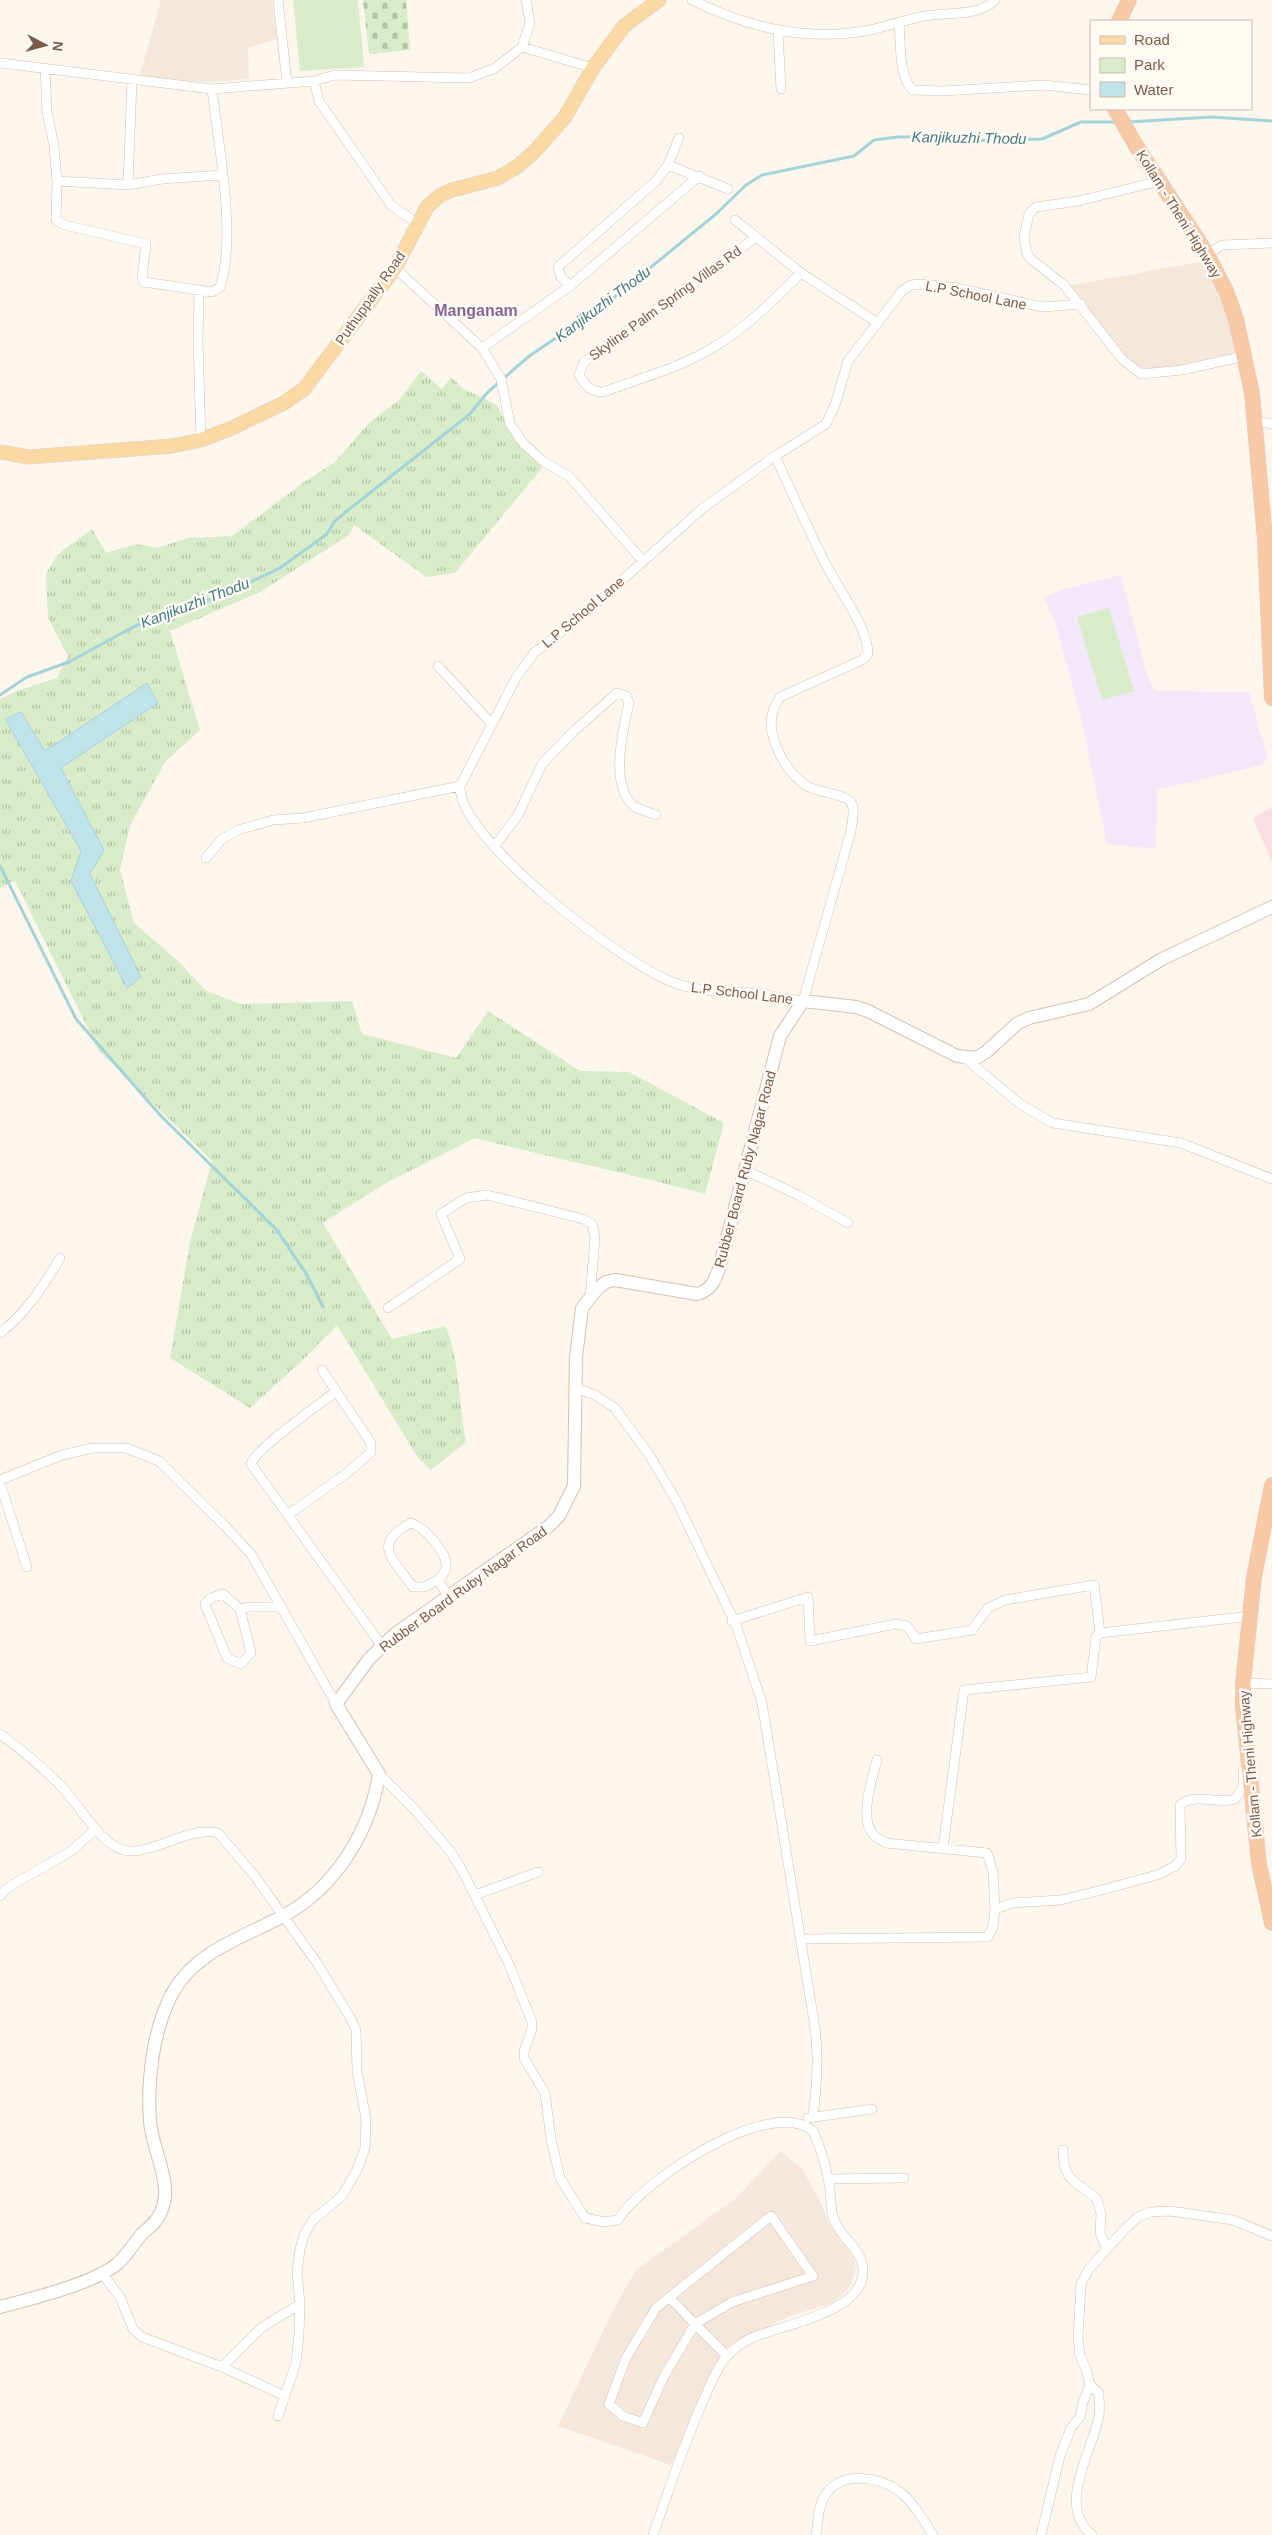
<svg xmlns="http://www.w3.org/2000/svg" width="1272" height="2535" viewBox="0 0 1272 2535" font-family="Helvetica,sans-serif">
<style>
.residential{fill:#f5e8da}
.education{fill:#f3e8fa}
.medical{fill:#fbdfe3}
.grass{fill:url(#grass-tufts)}
.cemetery{fill:url(#cemetery-stones)}
.park{fill:#d8ecc9}
.water{fill:#bfe3e8;stroke:#a5d3da}
.lines{fill:none;stroke-linecap:round;stroke-linejoin:round}
.stream{stroke:#a5d3da;stroke-width:3}
.minor-casing{stroke:#d1beb0;stroke-width:10}
.secondary-casing{stroke:#d6c0b0;stroke-width:14}
.primary-casing{stroke:#dad1cd;stroke-width:15}
.trunk-casing{stroke:#dad1cd;stroke-width:16}
.minor{stroke:#fff;stroke-width:9}
.secondary{stroke:#fff;stroke-width:12}
.primary{stroke:#fbd9a5;stroke-width:14}
.trunk{stroke:#f9c8a4;stroke-width:15}
.labels{text-anchor:middle;stroke-width:5;stroke-linejoin:round;paint-order:stroke}
.street-label{font-size:14px;fill:#7a5c4d;stroke:#fffaf3}
.water-label{font-size:15px;font-style:italic;fill:#437c86;stroke:#fffaf3}
.quarter-label{font-size:16px;font-weight:bold;fill:#846695;stroke:#fffaf3}
</style>
<defs>
<pattern id="grass-tufts" width="24" height="20" patternUnits="userSpaceOnUse" patternTransform="scale(1.25)"><rect width="24" height="20" fill="#d8ecc9"/><path d="M3 7l-1-3M5 7V3M7 7l1-3M15 17l-1-3M17 17v-4M19 17l1-3" fill="none" stroke="#b4c2a5"/></pattern>
<pattern id="cemetery-stones" width="16" height="16" patternUnits="userSpaceOnUse" patternTransform="scale(1.25)"><rect width="16" height="16" fill="#d8ecc9"/><path d="M2 7V4a2 2 0 0 1 4 0v3zM10 15v-3a2 2 0 0 1 4 0v3z" fill="#b4c2a5"/></pattern>
</defs>
<rect width="100%" height="100%" fill="#fdf6ec"/>
<path class="residential" d="M161,0H272L277,39L248,48L249,79L214,82L139,78Z
M1205,261L1229,305L1240,353L1152,370L1135,366L1123,356L1067,286Z
M781,2151L803,2170L822,2205L829,2224L854,2257L856,2270L849,2288L833,2303L790,2316L733,2342L720,2357L671,2465L558,2426L614,2308L636,2270L735,2199Z"/>
<path class="education" d="M1121,575L1147,675L1154,691L1249,692L1268,759L1261,765L1157,790L1156,849L1107,844L1080,713L1054,619L1044,598L1064,589Z"/>
<path class="medical" d="M1272,807V862L1253,818Z"/>
<path class="grass" d="M421,371L442,389L451,377L464,389L497,405L515,440L542,468L455,573L426,577L354,525L349,535L260,592L170,631L200,730L166,761L130,825L120,870L134,923L178,961L205,990L240,1004L352,1001L362,1034L456,1058L488,1011L580,1071L629,1072L724,1123L705,1194C629,1173 552,1158 475,1138L384,1184L323,1223L392,1339L445,1326C460,1356 459,1407 466,1442L431,1470L418,1458L337,1325L307,1356L250,1408L170,1358L190,1242L212,1161L99,1051L15,881L0,888V699L19,690L57,678L68,656L48,618L46,574L58,554L92,529L106,553L136,544L157,548L188,538L232,536L303,483L335,462L369,423L400,399Z"/>
<path class="cemetery" d="M363,0H406L410,50L369,54Z"/>
<path class="park" d="M293,0H358L364,67L300,71Z
M1109,608L1134,691L1102,700L1077,617Z"/>
<path class="water" d="M147,683L158,703L61,768L104,850L90,874L141,977L127,988L71,881L81,851L5,719L21,712L45,751Z"/>
<g class="lines">
<path class="stream" d="M1128,122L1211,117L1272,121
M0,695L27,677L69,662L135,626L223,595L280,568L327,534L334,522L347,511L470,414L487,393L528,357L607,303L716,214L746,185L762,175L854,156L874,140L898,137H930L957,141L1042,139L1081,122H1117
M0,866L76,1019L161,1116L276,1229L307,1275L323,1307"/>
<g class="minor-casing">
<path id="minor" d="M278,0L287,83
M692,0C749,28 807,42 870,30C889,26 907,19 925,16C946,12 979,17 995,0
M899,23C901,42 898,77 913,90L943,91L1043,85L1091,90
M778,32L781,89
M522,47L530,23L526,0
M0,63L212,89L314,81L334,75L469,78L495,68L522,47L593,68
M45,69L47,111L54,146L57,181L56,220L65,225L146,244L142,278L144,282L212,292L220,287C237,236 218,143 212,89
M314,81L319,101L391,205L418,224
M668,165L728,189
M57,181L128,185L162,179L222,175
M1160,181L1078,201L1036,207L1029,214L1024,237L1027,254L1032,260L1064,285L1122,359L1141,374L1182,370L1245,356
M128,185L132,80
M735,220L801,273L878,323
M755,238L584,362L579,375C586,385 589,392 603,392C640,378 680,368 714,347C747,327 774,300 801,273
M1207,254L1222,245L1272,243
M395,268L482,348L501,379L510,424L524,444L544,462L569,476L642,560
M570,286L561,277L558,267L656,181L668,165L679,138
M199,291L198,341L201,440
M482,348L570,286L699,176
M1255,421L1272,424
M775,456C791,491 807,526 824,561C836,586 868,626 868,654L862,660L780,697C778,701 774,706 773,711C765,737 787,775 809,787C819,792 845,795 850,801C856,808 852,822 851,831L803,1001C785,999 768,995 750,993C724,991 697,992 672,982C624,964 457,838 460,786L516,678L534,653L590,609L703,508L775,456L826,424L835,405L848,361L902,291L911,285L921,284L957,288L1043,307L1081,304
M438,666L491,723
M495,846L518,815L542,764L574,731L617,693L626,696L629,703C623,729 609,786 634,806C639,810 649,812 656,815
M206,858L221,840L238,830L273,820L303,818L460,786
M965,1058L1020,1104L1053,1123L1181,1143L1272,1179
M745,1170L798,1195L848,1223
M388,1308L460,1259L441,1214L466,1198L487,1195L583,1219L592,1224L595,1238L590,1297
M0,1333C26,1313 43,1287 60,1258
M576,1388L595,1395L615,1408L650,1456L677,1502L736,1625L762,1703L815,2028C819,2058 817,2086 813,2116
M335,1392C319,1405 256,1448 251,1464L382,1646
M0,1480L62,1455L93,1448H126L159,1461L226,1527L251,1554L336,1704
M0,1483L27,1567
M289,1514L347,1473L371,1452V1443L322,1370
M438,1580C441,1577 446,1572 446,1567C448,1553 424,1527 411,1523C370,1544 394,1560 413,1587H424L438,1580L448,1596
M223,1594L240,1609L251,1653L241,1664L227,1658L205,1604L211,1598Z
M240,1609L249,1607H282
M732,1621L808,1597L810,1641L896,1624L907,1626L916,1639L972,1630L988,1608L1005,1600L1094,1585L1100,1633
M1243,1683L1272,1684
M0,1734C22,1750 42,1767 61,1786C78,1803 103,1850 129,1851C157,1852 191,1826 218,1833L254,1875L317,1963L351,2019L356,2030L357,2071L366,2119L365,2148L357,2170L342,2196L313,2220L305,2233L300,2249L297,2272L300,2304L299,2334L296,2363L278,2416
M877,1760C872,1778 859,1818 873,1834C875,1838 883,1840 886,1843L987,1853L993,1872L995,1909
M379,1774L416,1811L450,1851L462,1870L508,1962L532,2022V2029L524,2051V2058L545,2093L551,2139L560,2178L585,2218L604,2222L618,2220C642,2181 769,2095 813,2131C821,2149 827,2169 830,2189C831,2199 830,2210 834,2219C839,2236 858,2246 862,2263C874,2311 784,2324 754,2337C744,2341 736,2347 729,2354C718,2365 711,2383 705,2397C684,2442 670,2488 653,2535
M943,1848L964,1690L1091,1677L1096,1637L1100,1633L1251,1616
M475,1895L538,1872
M0,1896L7,1888L71,1851L96,1829
M800,1939L988,1937L993,1927L995,1909L1013,1903L1061,1900L1102,1890L1160,1874L1175,1866L1181,1859L1180,1805C1194,1792 1218,1805 1235,1799L1243,1787V1771
M808,2118L872,2109
M1063,2150C1063,2183 1077,2181 1097,2199L1101,2214L1100,2233L1107,2249
M828,2179L904,2178
M101,2272L120,2297L133,2329L142,2337L222,2367L285,2396
M669,2297L695,2324L732,2302L813,2276L771,2216L656,2308L626,2358L609,2404L623,2416L643,2423L664,2376L695,2324L727,2356
M222,2367L261,2328L300,2304
M1090,2385L1099,2393C1099,2400 1100,2409 1099,2416C1092,2452 1056,2506 1092,2535
M816,2535C818,2521 818,2506 826,2494C843,2470 881,2477 900,2492C914,2503 923,2520 933,2535
M1041,2535L1060,2456L1071,2428L1080,2417L1083,2402L1090,2385L1086,2369L1080,2356L1078,2337L1081,2284L1089,2269L1125,2229L1138,2217L1150,2212L1170,2211L1233,2220L1272,2236"/>
</g>
<g class="secondary-casing">
<path id="secondary" d="M0,2307C30,2299 93,2284 117,2264C126,2256 133,2245 141,2235C146,2230 153,2225 157,2219C178,2189 152,2153 150,2121C147,2081 153,2028 173,1992C196,1951 244,1937 283,1916C335,1888 370,1832 379,1774L336,1704L369,1659L395,1634L549,1526L559,1516L574,1486L576,1357L582,1308L598,1288L606,1282L615,1280L697,1294C712,1290 716,1279 720,1265L780,1036L803,1001L856,1007L868,1011L957,1056L976,1058L986,1052L1018,1023L1029,1018L1089,1004L1162,959L1272,907"/>
</g>
<g class="primary-casing">
<path id="primary" d="M0,452L29,457L172,446L201,440L232,428L284,403L304,389L395,268L427,207L439,196L452,190L498,178L518,166L534,152L565,117L593,68L624,26L659,0"/>
</g>
<g class="trunk-casing">
<path id="trunk" d="M1119,21L1129,0
M1115,109L1135,144L1207,254L1226,291L1236,319L1252,393L1265,539L1272,698
M1272,1485L1254,1577L1243,1683V1706L1259,1864L1272,1923"/>
</g>
<use href="#minor" class="minor"/>
<use href="#secondary" class="secondary"/>
<use href="#primary" class="primary"/>
<use href="#trunk" class="trunk"/>
</g>
<g class="labels">
<g class="street-label">
<text transform="translate(1179 214) rotate(58)" y="5">Kollam - Theni Highway</text>
<text transform="translate(976 295) rotate(11)" y="5">L.P School Lane</text>
<text transform="translate(370 298) rotate(-55)" y="5">Puthuppally Road</text>
<text transform="translate(665 303) rotate(-36)" y="5">Skyline Palm Spring Villas Rd</text>
<text transform="translate(583 612) rotate(-40)" y="5">L.P School Lane</text>
<text transform="translate(742 993) rotate(7)" y="5">L.P School Lane</text>
<text transform="translate(745 1169) rotate(-75)" y="5">Rubber Board Ruby Nagar Road</text>
<text transform="translate(463 1589) rotate(-36)" y="5">Rubber Board Ruby Nagar Road</text>
<text transform="translate(1250 1764) rotate(-95)" y="5">Kollam - Theni Highway</text>
</g>
<g class="water-label">
<text transform="translate(969 138) rotate(1)" y="5">Kanjikuzhi Thodu</text>
<text transform="translate(603 304) rotate(-37)" y="5">Kanjikuzhi Thodu</text>
<text transform="translate(195 603) rotate(-21)" y="5">Kanjikuzhi Thodu</text>
</g>
<g class="quarter-label">
<text x="476" y="316">Manganam</text>
</g>
</g>
<rect x="1090" y="20" width="162" height="90" fill="#fffaf3" stroke="#cabbb1"/>
<rect x="1100" y="36" width="25" height="8" fill="#fbd9a5" stroke="#cabbb1"/>
<text x="1134" y="45" font-size="15" fill="#7a5c4d">Road</text>
<rect x="1100" y="58" width="25" height="15" fill="#d8ecc9" stroke="#cabbb1"/>
<text x="1134" y="70" font-size="15" fill="#7a5c4d">Park</text>
<rect x="1100" y="82" width="25" height="15" fill="#bfe3e8" stroke="#cabbb1"/>
<text x="1134" y="95" font-size="15" fill="#7a5c4d">Water</text>
<g transform="translate(45 45) rotate(96)" stroke="#fffaf3" stroke-width="4" paint-order="stroke">
<path d="M0-4L9 19L0 12L-9 19Z" fill="#7a5c4d"/>
<text y="-8" font-size="14" font-weight="bold" text-anchor="middle" fill="#7a5c4d">N</text>
</g>
</svg>
